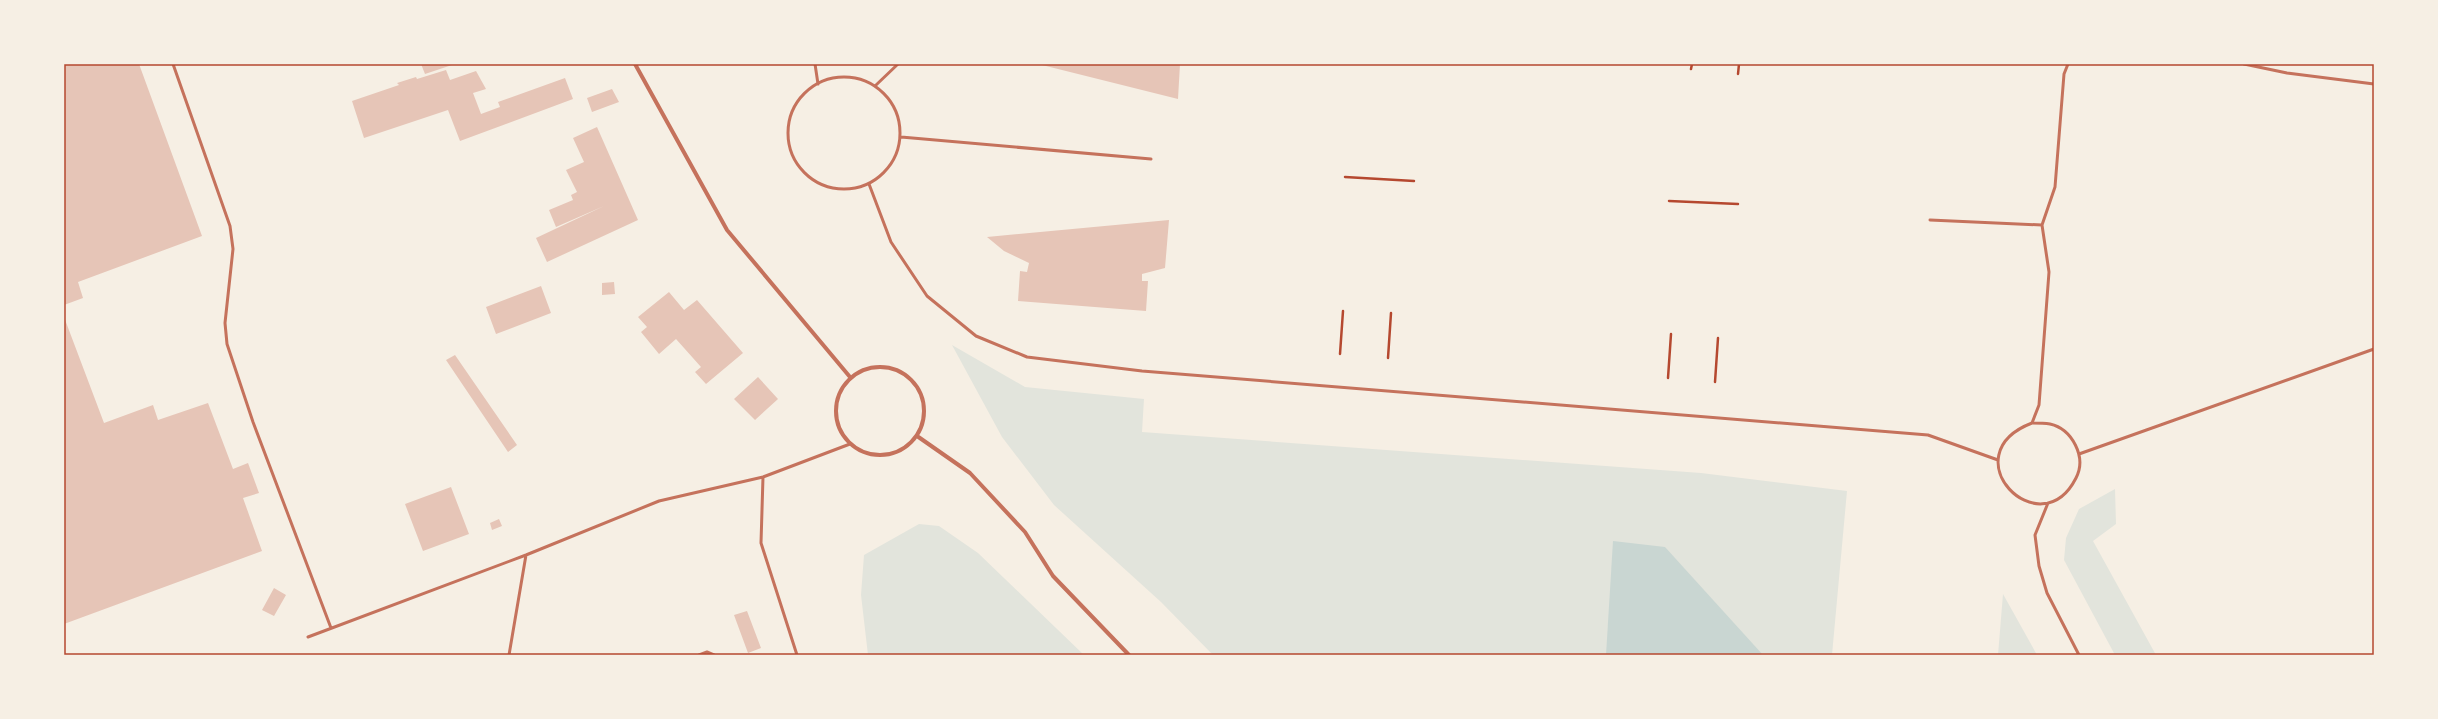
<svg xmlns="http://www.w3.org/2000/svg" width="2438" height="719" viewBox="0 0 2438 719" font-family="Montserrat,sans-serif">
<style>
.green{fill:#e2e4dc}
.water{fill:#c9d6d2}
.building{fill:#e6c5b7}
.lines{fill:none;stroke-linecap:round;stroke-linejoin:round}
.path{stroke:#b5482f;stroke-width:2.5}
.service{stroke:#c5725c;stroke-width:3}
.minor{stroke:#c5725c;stroke-width:4}
.neatline{fill:none;stroke:#b5482f;stroke-width:1.5}
</style>
<rect width="100%" height="100%" fill="#f6efe4"/>
<path class="green" d="M952,345L1025,387L1144,399L1142,432L1701,473L1847,491L1832,655H1213L1161,602L1054,505L1002,437Z
M2115,489L2116,524L2093,541L2156,655H2115L2064,560L2066,538L2079,509Z
M919,524L939,526L978,553L1084,655H868L861,595L864,555Z
M2003,594L2037,655H1998Z"/>
<path class="water" d="M1613,541L1665,547L1763,655H1606Z"/>
<path class="building" d="M64,64H139L202,236L78,282L83,298L64,305Z
M421,64H455L425,74Z
M1042,64H1180L1178,99L1042,65Z
M446,70L450,80L476,71L486,89L473,93L481,114L500,107L498,102L565,78L573,99L460,141L448,110L364,138L352,101L399,85L397,83L416,77L417,79Z
M612,89L619,102L592,112L587,98Z
M597,127L638,220L547,262L536,238L604,206L556,227L549,210L573,200L571,195L577,192L566,170L584,162L573,138Z
M1169,220L1165,268L1142,274V281H1148L1146,311L1018,301L1020,271L1027,272L1029,263L1004,251L987,237Z
M614,282L615,294L602,295V283Z
M541,286L551,313L496,334L486,307Z
M669,292L684,310L697,300L743,353L706,384L695,372L701,367L676,339L659,354L641,332L647,327L638,317Z
M64,317L104,423L153,405L158,420L208,403L233,469L248,463L259,493L243,498L262,551L64,624Z
M455,355L517,445L508,452L446,360Z
M758,377L778,399L755,420L734,399Z
M451,487L469,534L423,551L405,504Z
M499,519L502,526L492,530L490,523Z
M274,588L286,595L274,616L262,610Z
M747,611L761,648L748,653L734,615Z"/>
<g class="lines">
<path class="path" d="M1691,69L1692,64
M1738,74L1739,64
M1345,177L1414,181
M1669,201L1738,204
M1340,354L1343,311
M1388,358L1391,313
M1668,378L1671,334
M1715,382L1718,338"/>
<path class="service" d="M173,64L230,226L233,249L225,323L227,344L253,422L331,628
M815,64L818,84
M2244,64L2287,73L2374,84
M788 133a56 56 0 1 1 112 0a56 56 0 1 1-112 0Z
M875,86L898,64
M901,137L1151,159
M869,184L891,242L927,296L976,336L1027,357L1142,371L1928,435L1998,460
M1930,220L2042,225
M2032,423C2038,423 2044,423 2050,424C2072,429 2087,457 2076,478C2040,549 1949,455 2032,423L2039,405L2049,272L2042,225L2055,187L2064,74L2068,64
M2079,454L2374,349
M763,477L761,543L797,655
M2048,503L2035,535L2039,566L2047,593L2079,655
M308,637L526,555L659,501L763,477L850,444
M509,655L526,555
M699,655L707,652L714,655"/>
<path class="minor" d="M635,64L727,230L850,377
M836 411a44 44 0 1 1 88 0a44 44 0 1 1-88 0Z
M917,436L970,473L1025,532L1053,576L1129,655"/>
</g>
<rect width="2438" height="719" fill="none" stroke="#f6efe4" stroke-width="130"/>
<rect x="65" y="65" width="2308" height="589" class="neatline"/>
</svg>
